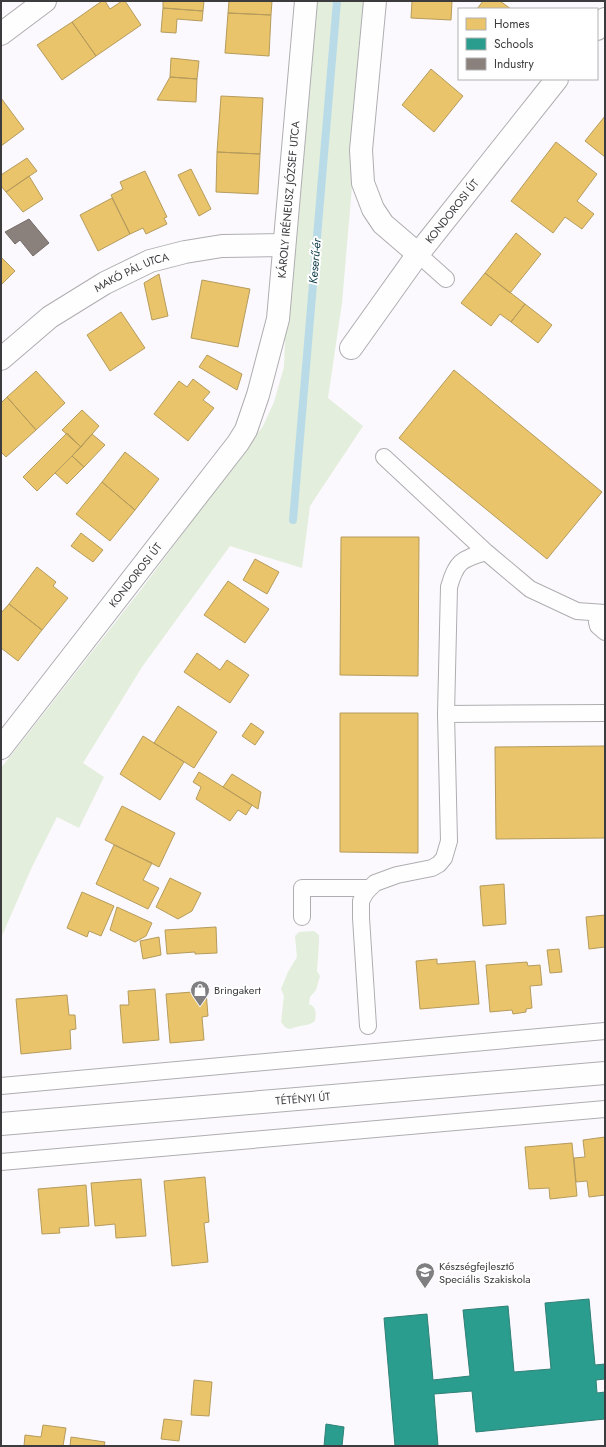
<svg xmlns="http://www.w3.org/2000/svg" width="606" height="1447" viewBox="0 0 606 1447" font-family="Jost,sans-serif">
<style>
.green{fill:#e3eedd}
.homes{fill:#e9c46a;stroke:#b59b5c}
.schools{fill:#2a9d8f;stroke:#2f8076}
.industry{fill:#8a817c;stroke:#736c69}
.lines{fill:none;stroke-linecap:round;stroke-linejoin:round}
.stream{stroke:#b9dbe7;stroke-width:8}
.service-casing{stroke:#afadb0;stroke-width:18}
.minor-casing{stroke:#afadb0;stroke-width:24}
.tertiary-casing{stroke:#afadb0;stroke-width:24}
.service{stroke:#fefeff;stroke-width:16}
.minor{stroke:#fefeff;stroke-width:22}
.tertiary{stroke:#fefeff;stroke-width:22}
.labels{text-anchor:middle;stroke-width:4;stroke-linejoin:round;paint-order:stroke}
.street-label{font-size:11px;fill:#3c3b3d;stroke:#fff}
.poi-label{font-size:11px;fill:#3c3b3d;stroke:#fff;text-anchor:start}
.water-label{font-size:12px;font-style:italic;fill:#16424e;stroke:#fff}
</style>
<rect width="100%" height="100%" fill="#fbf9fd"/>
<path class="green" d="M315,1H368L342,303L328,398L363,426L310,506L302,568L230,546L142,667L83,763L104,777L79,828L57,817L31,869L1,938V768L143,587L263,426L274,402L284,367L285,337Z
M314,931L319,935V943L317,971L320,976L316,990L310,997L309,1004C317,1007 316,1014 315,1021C310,1025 306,1025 300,1026C290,1028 289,1033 281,1022L284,996L281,989L288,972L297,957L295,936L299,932Z"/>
<path class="homes" d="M102,1H105L110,9L122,1H125L141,25L96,56L72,22Z
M163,1H204L203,11L163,8Z
M229,1H272L271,15L228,13Z
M412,1H452L451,20L411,18Z
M483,1H500L511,9H477Z
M163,8L203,11L202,21L177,19L176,33L161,32Z
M228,13L271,15L269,56L225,53Z
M72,22L96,56L62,80L37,45Z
M171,58L199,61L197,79L170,77Z
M431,69L463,96L434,132L402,105Z
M170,77L197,79L196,102L157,100Z
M221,96L263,98L260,154L217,152Z
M1,98L24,129L1,146Z
M605,116V157L585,141Z
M556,142L597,174L577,201L594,214L582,229L565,217L553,233L511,201Z
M217,152L260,154L258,194L216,192Z
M27,158L37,171L6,192L1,186V175Z
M191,169L211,209L199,216L178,175Z
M145,171L167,217L164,218L167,224L146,234L143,228L130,234L111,195L123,189L120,182Z
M29,176L43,199L23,212L6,192Z
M112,198L130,234L98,251L80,215Z
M516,233L541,254L510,293L485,273Z
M1,257L15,271L1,285Z
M485,273L525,304L511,322L500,314L491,326L461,303Z
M159,274L168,316L152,320L144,283Z
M202,280L250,289L238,347L191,338Z
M525,304L552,325L538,343L511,322Z
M121,312L145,348L110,371L87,335Z
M207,355L242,374L237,390L199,367Z
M454,370L602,492L547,559L399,438Z
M36,371L65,403L36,430L7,397Z
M193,379L210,392L203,400L214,408L188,441L154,414L179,381L187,387Z
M7,397L36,430L6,457L1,452V403Z
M82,410L99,426L81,447L62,430Z
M67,433L81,447L37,491L23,477Z
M92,434L105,445L84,467L72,456Z
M125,452L159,479L135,510L102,482Z
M72,456L84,467L67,484L55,473Z
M102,482L135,510L110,541L76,514Z
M81,533L103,550L93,562L71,546Z
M341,537H419L418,676L340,675Z
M255,559L279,572L267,594L243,580Z
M37,567L56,582L53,586L68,598L42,630L9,604Z
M228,581L269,609L245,643L204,615Z
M9,604L42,630L18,661L1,648V613Z
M197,653L220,670L227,660L249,675L230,703L184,672Z
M178,706L217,732L194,768L154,743Z
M340,713H418V853L340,852Z
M251,723L264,732L255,745L242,736Z
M143,736L184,762L160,800L120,774Z
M605,746V838L496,839L495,747Z
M199,772L252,805L246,815L238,810L230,821L196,799L201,787L193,782Z
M232,774L261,792L258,809L223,787Z
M122,806L175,833L159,867L105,840Z
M114,845L152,863L143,880L159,888L148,909L96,884Z
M170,878L201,893L192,911L178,919L156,907Z
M504,884L506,924L483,926L480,886Z
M82,892L114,906L101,936L89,931L87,937L67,928Z
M117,907L152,923L146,936L135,942L110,930Z
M605,915V947L589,949L586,917Z
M216,927L217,953L195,954V952L167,954L165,930Z
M159,937L161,955L143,959L140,941Z
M559,949L562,972L550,973L547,950Z
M437,959V964L475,961L479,1004L420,1009L416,961Z
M527,962L528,966L540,965L542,985L530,986L532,1008L526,1009V1012L513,1014L512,1010L490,1012L486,965Z
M155,989L159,1040L123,1043L120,1005H129L128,991Z
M206,991L208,1016L202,1017L204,1040L170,1043L166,994Z
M67,995L69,1015H75L76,1029L70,1030L71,1049L21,1054L16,999Z
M605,1137V1195L589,1197L587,1181L576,1182L574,1158L585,1157L583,1140Z
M572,1143L577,1196L550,1199L549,1188L529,1189L525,1147Z
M205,1177L209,1222L204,1223L208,1262L172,1266L164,1181Z
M141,1179L146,1236L116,1238L115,1224L95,1226L91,1183Z
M86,1185L89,1226L59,1228L60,1233L42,1234L38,1189Z
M194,1380L212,1382L209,1416L191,1415Z
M164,1419L182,1421L179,1441L161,1439Z
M43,1425L66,1428L63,1446H24L25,1435L41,1437Z
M71,1437L105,1442L104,1446H70Z"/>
<path class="schools" d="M589,1299L595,1365L605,1364V1379L596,1380L597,1393L605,1392V1419L476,1432L472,1391L434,1394L438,1446H395L384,1318L427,1314L433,1380L470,1376L463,1310L508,1306L514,1372L551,1369L545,1303Z
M326,1424L344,1427L342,1446H324Z"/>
<path class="industry" d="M29,219L49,243L33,256L20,240L15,244L5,232Z"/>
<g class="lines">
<path class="stream" d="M293,520L337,1"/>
<g class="service-casing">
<path id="service" d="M418,254L446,279
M384,457L486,552L530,589L577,611L605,613
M597,622L598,626L605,632
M446,714L605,713
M302,917V888H370
M368,1026L361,918V901L366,892L375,883L397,875L432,868L439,864L444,858L449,841L446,714L449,587C456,562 461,559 486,552
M1,1086L605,1031
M1,1162L605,1109"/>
</g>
<g class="minor-casing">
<g id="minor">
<path d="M375,1L361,150L363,183L373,209L383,224L418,254"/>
<path d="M597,29L605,19"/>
<path d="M1,34L45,1"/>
<path id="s1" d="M351,348L418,254L557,79"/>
<path id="s2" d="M1,359L50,317L105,283L150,261L185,252L222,246L284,245"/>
<path id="s3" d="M1,748L238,443L246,430L258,395L278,319L306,1"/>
</g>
</g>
<g class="tertiary-casing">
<g id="tertiary">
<path id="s4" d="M1,1124L605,1073"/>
</g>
</g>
<use href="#service" class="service"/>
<use href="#minor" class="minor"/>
<use href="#tertiary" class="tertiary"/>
</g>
<defs>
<g id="shop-pin" transform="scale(1)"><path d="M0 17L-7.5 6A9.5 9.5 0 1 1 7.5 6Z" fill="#7f7e80" stroke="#fff"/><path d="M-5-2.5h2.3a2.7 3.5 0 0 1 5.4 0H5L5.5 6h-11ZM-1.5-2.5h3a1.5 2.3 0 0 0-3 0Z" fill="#fff"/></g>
<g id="school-pin" transform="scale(1)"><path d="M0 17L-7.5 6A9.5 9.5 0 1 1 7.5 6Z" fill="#7f7e80" stroke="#fff"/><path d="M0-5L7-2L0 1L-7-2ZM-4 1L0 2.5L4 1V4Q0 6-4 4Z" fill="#fff"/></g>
</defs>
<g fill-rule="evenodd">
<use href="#shop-pin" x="200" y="990"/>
<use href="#school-pin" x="425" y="1272"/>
</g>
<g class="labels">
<g class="street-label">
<text dy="4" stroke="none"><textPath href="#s3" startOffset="637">KÁROLY IRÉNEUSZ JÓZSEF UTCA</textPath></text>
<text dy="4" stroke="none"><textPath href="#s1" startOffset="170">KONDOROSI ÚT</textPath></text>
<text dy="4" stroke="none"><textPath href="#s2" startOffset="158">MAKÓ PÁL UTCA</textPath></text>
<text dy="4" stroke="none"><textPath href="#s3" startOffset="219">KONDOROSI ÚT</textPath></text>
<text dy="4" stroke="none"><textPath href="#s4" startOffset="303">TÉTÉNYI ÚT</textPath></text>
</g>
<g class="poi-label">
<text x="214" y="994">Bringakert</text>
<text x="439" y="1270">Készségfejlesztő<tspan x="439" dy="13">Speciális Szakiskola</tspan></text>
</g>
<g class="water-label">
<text transform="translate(315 261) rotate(-85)" y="4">Keserű-ér</text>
</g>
</g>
<rect width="606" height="1447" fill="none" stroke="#3c3b3d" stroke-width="4"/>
<rect x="458" y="8" width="140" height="72" fill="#ffffff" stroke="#b1b1b1"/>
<rect x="466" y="18" width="20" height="12" fill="#e9c46a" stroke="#b1b1b1"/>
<text x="494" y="28" font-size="12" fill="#3c3b3d">Homes</text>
<rect x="466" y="38" width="20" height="12" fill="#2a9d8f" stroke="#b1b1b1"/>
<text x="494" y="48" font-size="12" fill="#3c3b3d">Schools</text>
<rect x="466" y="58" width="20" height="12" fill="#8a817c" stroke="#b1b1b1"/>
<text x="494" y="68" font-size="12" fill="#3c3b3d">Industry</text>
</svg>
